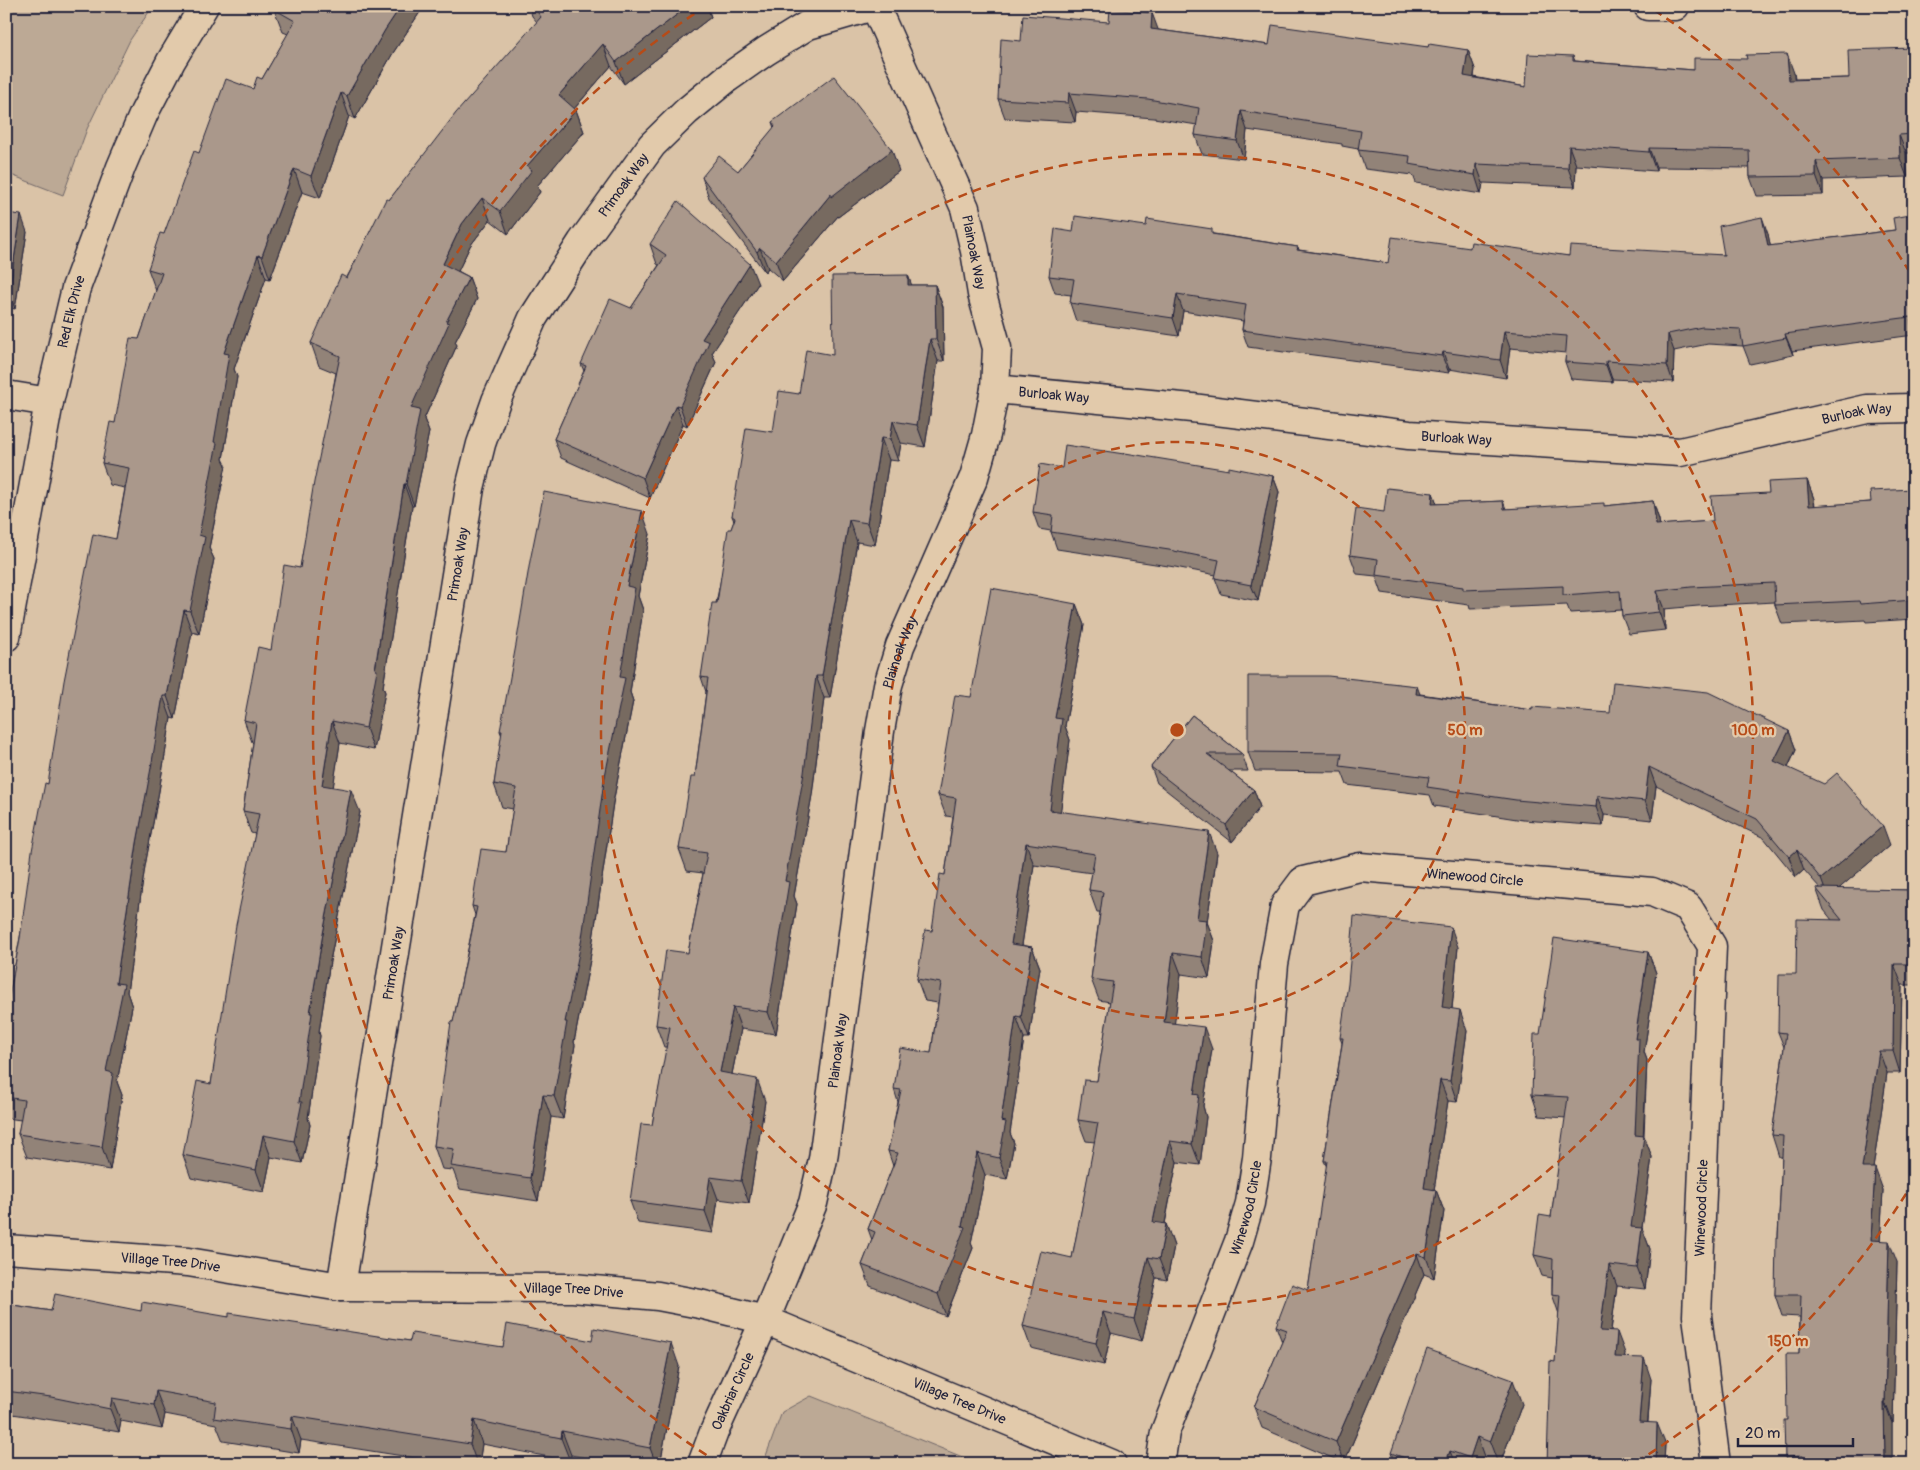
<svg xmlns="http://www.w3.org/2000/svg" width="1920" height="1470" viewBox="0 0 1920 1470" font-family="Pangolin,sans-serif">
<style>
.green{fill:#bca995;stroke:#6f6668}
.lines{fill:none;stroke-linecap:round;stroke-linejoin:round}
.minor-casing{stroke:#22223b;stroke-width:31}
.minor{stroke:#e2caab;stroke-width:28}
.wall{fill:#928378;stroke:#22223b}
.shaded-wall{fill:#776a61;stroke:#22223b}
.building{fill:#aa988b;stroke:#22223b}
.ring{fill:none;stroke:#b64b18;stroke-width:2.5;stroke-dasharray:9 6}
.labels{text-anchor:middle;stroke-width:4.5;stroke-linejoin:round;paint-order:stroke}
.street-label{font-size:14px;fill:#22223b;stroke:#e2caab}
.centre{fill:#b64b18;stroke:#e2caab;stroke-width:2.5}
.ring-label{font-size:15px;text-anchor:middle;font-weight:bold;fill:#b64b18;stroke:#e2caab;stroke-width:4.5;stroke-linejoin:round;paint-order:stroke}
</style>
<rect width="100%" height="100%" fill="#dac3a7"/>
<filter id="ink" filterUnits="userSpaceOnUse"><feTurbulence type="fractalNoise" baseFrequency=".02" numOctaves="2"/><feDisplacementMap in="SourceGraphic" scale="10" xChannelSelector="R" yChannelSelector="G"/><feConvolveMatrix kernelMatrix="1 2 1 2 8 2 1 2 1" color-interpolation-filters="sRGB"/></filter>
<g filter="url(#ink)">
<path class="green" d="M6,6H153L130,40L87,129L63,195L6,173Z
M811,1396L980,1464H763L782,1412Z"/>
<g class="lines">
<g class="minor-casing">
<g id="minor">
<path d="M1648,6H1675"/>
<path id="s1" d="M995,389L1192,408L1409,435L1680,452L1867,409L1914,408"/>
<path d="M6,395L49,402"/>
<path id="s2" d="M6,637L49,402L76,288L121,167L144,113L171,61L204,6"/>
<path id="s3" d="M6,1249L188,1262L341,1287L573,1288L658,1296L700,1304L765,1320L1112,1464"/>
<path id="s4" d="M341,1287L470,488L481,444L496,401L533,318L582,242L652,145L687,111L726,79L766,51L808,25L873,6"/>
<path id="s5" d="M702,1464L714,1432L765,1320L813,1203L823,1159L880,731L888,685L900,646L974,477L986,435L995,389L997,348L982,294L975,251L965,208L875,6"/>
<path id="s6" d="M1160,1464L1165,1432L1239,1241L1250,1203L1257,1158L1274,964L1285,905L1303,881L1360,867L1652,892L1688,907L1712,946L1697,1316L1716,1464"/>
</g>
</g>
<use href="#minor" class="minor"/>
</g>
<path class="wall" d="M276,6H424L393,53L355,119L349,116L320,198L302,192L270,279L266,278L234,369L237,377L223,459L226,465L209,548L214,559L199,634L192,632L175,719L171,718L159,791L145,866L127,992L132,1007L117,1082L122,1095L110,1170L27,1157L18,1134L21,1120L6,1118V1014L48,784L116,539L125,488L110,485L102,463L115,423L139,339L156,291L148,269L164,234L199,153L253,89L262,79L288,34L283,32L274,9Z
M529,6H707L711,17L624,84L611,66L574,109L576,110L584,132L537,186L540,192L508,234L490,220L470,246L458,271L469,277L477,299L455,342L457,345L424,419L429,432L414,506H412L383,687L385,692L374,750L340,743L333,787L360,812L330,961L319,1032L320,1036L308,1118L310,1125L302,1163L271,1157L264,1192L191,1178L183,1155L211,1084L255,834L251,833L243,811L253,743L252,742L244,720L271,650L300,568L336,373L319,366L311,343L389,200L537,22L532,16Z
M1109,22L1159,30L1269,45L1428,47L1468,50L1475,69L1474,77L1526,87L1573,56L1575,61L1694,70L1794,73L1795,79L1849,78L1914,48V153H1906L1907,177L1823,180V195L1757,196L1750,177V168L1656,167V171L1576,165L1575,187L1483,183L1481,194L1416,183L1413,175L1365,169L1358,149L1342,146V144L1247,130L1244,159L1202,154L1195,135L1197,125L1154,118L1076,112L1075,122L1005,118L998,99L1021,41Z
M772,122L899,171L838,217V216L783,281L768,268L765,272L709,198L702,177L738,171L774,128Z
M6,213L27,232L15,309L6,307Z
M1914,214V335L1792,351L1793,355L1750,364L1743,346L1708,344L1674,351L1673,382L1612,379V382L1571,379L1565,362L1566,353L1510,348L1506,378L1449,369V373L1291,352V353L1248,347L1242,330L1243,321L1183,311L1179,336L1076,321L1070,303L1071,295L1055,293L1049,276L1073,232L1146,226L1214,234L1298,247L1299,250L1388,263L1470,248L1569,256L1724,255L1768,234L1770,246L1895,230Z
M650,244L758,284L712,353L716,362L687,426L683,424L650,498L561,458L554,439L584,371L581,364L631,308L659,265L657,264Z
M908,275L911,285H935L943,307L944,361H938L925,447L901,443L898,461L889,460L875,545L857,542L830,698H824L812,795L794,896L797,904L776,1034L741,1029L732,1074L765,1101L749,1203L718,1199L713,1233L638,1223L630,1201L652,1125L667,1047H664L656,1025L688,953L703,873L687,871L679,849L695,777L706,692L701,677L731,529L734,521L732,516L773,432L799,394L833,355Z
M1229,470L1273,476L1279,492L1258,601L1221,594L1215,578L1216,575L1175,567L1057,549L1051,532V531L1039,529L1033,512Z
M1807,480L1814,499L1815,506L1871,502L1914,489V619L1866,622L1865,620L1782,624L1775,605V602L1698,606L1664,609L1665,630L1629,634L1622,616V610L1570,613L1567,605L1470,609L1469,605L1382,593L1376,576L1357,574L1350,555L1384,512L1433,493L1437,504L1503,501L1506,509L1605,506L1653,501L1659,520L1660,525L1713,521L1769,493Z
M650,534L638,596L643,610L630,692L633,701L613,803L590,960L574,1042L575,1045L563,1119L551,1117L538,1201L460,1189L453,1170L442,1169L434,1146L453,1022L475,915L472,906L506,852L513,809L502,807L494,784L502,736L500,731Z
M1076,604L1084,625L1065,726L1070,740L1060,812L1217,853L1207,922L1214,941L1209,978L1181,974L1174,1023L1212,1049L1203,1106L1206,1117L1200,1165L1177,1162L1165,1224H1166L1174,1246L1167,1280L1156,1278L1142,1341L1111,1333L1104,1365L1031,1348L1023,1326L1072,1258L1095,1142L1086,1141L1078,1120L1097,1081L1110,1002L1099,1000L1091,979L1100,912H1097L1089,890L1092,873L1034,865L1022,945L1032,947L1040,968L1029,1038H1024L1010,1133L1014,1143L1007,1179L985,1175L971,1243L973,1248L946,1316L870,1286L862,1265L872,1240L868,1229L893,1166L888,1151L898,1102L894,1089L931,1053L938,1003L925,1001L917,979L932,931L945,875L953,817L946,816L938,795L971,697Z
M1420,694L1532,710L1789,731L1796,750L1788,768L1890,845L1838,889L1910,890L1914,900V985H1902L1900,1073H1887L1873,1168L1883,1190L1880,1241L1897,1262L1893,1423H1892V1464H1787L1785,1457L1787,1420L1799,1354L1800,1317L1782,1316L1775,1295L1782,1157H1779L1772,1135L1784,1047L1778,1032L1796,974L1832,920L1824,910L1816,888H1820L1804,870L1796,877L1764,838L1656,786L1652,820L1604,815L1603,826L1523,820L1434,806L1430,795L1347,785L1342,772L1255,771L1248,752Z
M1192,715L1242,754L1248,771H1229L1254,790L1260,807L1232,842L1157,783L1151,767Z
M1458,947L1452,1009L1467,1031L1457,1102L1448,1101L1434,1190H1436L1444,1211L1434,1278L1424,1274L1344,1463L1262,1428L1254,1407L1282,1342L1276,1326L1308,1290L1327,1167L1324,1161L1342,1043L1340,1038Z
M1648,952L1656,973L1644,1052L1647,1060L1644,1136L1652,1157L1642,1228L1650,1249L1645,1289L1617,1286L1611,1331L1625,1353L1624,1357L1651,1379L1648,1422L1665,1443L1664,1464H1547L1559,1314L1552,1294V1278L1542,1276L1534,1255L1551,1217L1566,1118L1539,1116L1532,1095L1540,1034Z
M6,1304L51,1311H141L229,1317L410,1341L503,1347L679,1366L660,1464H618L571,1455L570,1461L482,1444L479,1464H454L301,1440L299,1453L223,1441L216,1424L165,1414L162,1429L121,1421L119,1432L59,1421L6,1413Z
M1522,1404L1500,1464H1491L1486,1462L1485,1464H1395L1391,1453Z"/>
<path class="shaded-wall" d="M401,6H424L393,53L355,119L347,96L385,30Z
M688,6H707L711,17L624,84L616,62Z
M1152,13L1159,32L1151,29Z
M603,44L611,66L567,117L559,95Z
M1468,50L1475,69L1471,94L1464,76Z
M1787,54L1794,73L1795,98L1789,80Z
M341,93L349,116L320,198L311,176Z
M1069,93L1076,112L1075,122L1068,103Z
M576,110L584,132L537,186L540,192L508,234L500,211L527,166Z
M1241,111L1247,130L1244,159L1237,141Z
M1899,135L1906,153L1907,177L1900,158Z
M1569,146L1576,165L1575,187L1568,168Z
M1649,148L1656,167V171L1649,152Z
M892,150L899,171L838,217V216L783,281L776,261L831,194Z
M1816,161L1823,180V195L1816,176Z
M1476,164L1483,183L1481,194L1475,175Z
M294,169L302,192L270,279L262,256Z
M482,198L490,220L470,246L451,286L443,264L462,224Z
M21,215L27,232L15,309L9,292Z
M1762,217L1768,234L1774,264L1768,246Z
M760,248L768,268L765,272L757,252Z
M258,255L266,278L234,369L237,377L223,459L226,465L209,548L214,559L199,634L190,611L199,535L214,442L224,353Z
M750,264L758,284L712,353L716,362L687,426L680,406L702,339Z
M908,275L916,297L908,285Z
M469,277L477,299L455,342L457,345L424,419L429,432L414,506L406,484L411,408L446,322Z
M935,285L943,307L944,361L936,339Z
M1177,294L1183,311L1179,336L1173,318Z
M1504,331L1510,348L1506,378L1500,360Z
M1668,334L1674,351L1673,382L1667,365Z
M1785,334L1792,351L1793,355L1786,338Z
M930,339L938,361L925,447L917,425Z
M1443,352L1449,369V373L1442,356Z
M1606,361L1612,379V382L1606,365Z
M676,405L683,424L650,498L643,478Z
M893,421L901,443L898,461L890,439Z
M881,438L889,460L875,545L867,523Z
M1273,476L1279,492L1258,601L1251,585Z
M1807,480L1814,499L1816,524L1809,506Z
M404,484L412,506L383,687L385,692L374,750L366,728Z
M1433,493L1440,512L1432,504Z
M1653,501L1659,520L1662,544L1656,525Z
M642,511L650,534L638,596L643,610L630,692L633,701L613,803L590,960L574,1042L575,1045L563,1119L554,1096L565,1022L604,781L620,677L627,586Z
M849,520L857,542L830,698L822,676Z
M1657,591L1664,609L1665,630L1659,612Z
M1076,604L1084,625L1065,726L1070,740L1058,831L1050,810L1055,718Z
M184,610L192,632L175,719L167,696Z
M816,676L824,698L812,795L794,896L797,904L776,1034L768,1012L785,881Z
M1417,686L1424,705L1416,694Z
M163,696L171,718L159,791L145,866L127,992L132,1007L117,1082L122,1095L110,1170L102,1147L106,1071L116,983L137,843Z
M332,721L340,743L330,808L322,785Z
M1789,731L1796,750L1781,781L1774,761Z
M1649,767L1656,786L1652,820L1645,801Z
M351,790L360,812L330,961L319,1032L320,1036L308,1118L310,1125L302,1163L294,1141L310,1013L322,939Z
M1254,790L1260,807L1232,842L1226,825Z
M1597,796L1604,815L1603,826L1596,807Z
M1883,826L1890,845L1828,898L1821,879Z
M1209,832L1217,853L1207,922L1214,941L1209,978L1202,957L1197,919Z
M1026,843L1034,865L1019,965L1011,944Z
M1797,850L1804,870L1796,877L1789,857Z
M1910,890L1914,900V977L1909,964Z
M1451,927L1458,947L1450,1028L1442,1007Z
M1032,947L1040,968L1029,1038L1021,1017Z
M1648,952L1656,973L1644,1052L1647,1060L1643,1141L1644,1136L1652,1157L1639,1248L1631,1227L1635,1135V1039Z
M1173,953L1181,974L1172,1043L1164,1022Z
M1894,964L1902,985L1900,1073L1893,1051Z
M733,1007L741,1029L728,1094L720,1072Z
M1460,1010L1467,1031L1457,1102L1450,1081Z
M1016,1016L1024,1038L1010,1133L1014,1143L1007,1179L999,1158L1001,1121Z
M1204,1027L1212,1049L1203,1106L1206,1117L1200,1165L1192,1144L1194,1094Z
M1879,1051L1887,1073L1870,1189L1862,1168Z
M757,1079L765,1101L749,1203L741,1181Z
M1440,1080L1448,1101L1431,1209L1424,1188Z
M543,1095L551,1117L538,1201L530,1178Z
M263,1135L271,1157L264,1192L256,1170Z
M1170,1141L1177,1162L1161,1243L1153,1222Z
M977,1153L985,1175L971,1243L973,1248L946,1316L938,1294L962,1226Z
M1875,1168L1883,1190L1879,1262L1871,1240Z
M710,1177L718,1199L713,1233L705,1211Z
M1436,1190L1444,1211L1434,1278L1426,1257Z
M1166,1224L1174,1246L1167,1280L1159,1259Z
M1642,1228L1650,1249L1645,1289L1637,1268Z
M1889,1241L1897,1262L1893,1423L1885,1402Z
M1417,1254L1424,1274L1344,1463L1336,1442Z
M1148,1257L1156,1278L1142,1341L1134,1319Z
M1609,1265L1617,1286L1608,1351L1600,1331Z
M1103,1312L1111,1333L1104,1365L1096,1343Z
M1617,1332L1625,1353L1623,1378L1615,1357Z
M671,1343L679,1366L660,1464H656L650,1448Z
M1644,1358L1651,1379L1646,1443L1639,1422Z
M1513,1380L1522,1404L1500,1464H1498L1490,1442Z
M156,1391L165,1414L162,1429L154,1405Z
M112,1398L121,1421L119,1432L110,1409Z
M1884,1402L1892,1423V1464H1885Z
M292,1416L301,1440L299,1453L291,1429Z
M474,1420L482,1444L479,1464H477L470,1444Z
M1657,1423L1665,1443L1664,1464H1656Z
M562,1431L571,1455L570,1461L561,1438Z
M1477,1437L1486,1462L1485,1464H1472L1470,1458Z
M1450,1451L1455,1464H1445Z"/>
<path class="building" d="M276,6H401L385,30L347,96L341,93L311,176L294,169L262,256L258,255L224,353L229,354L214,442L217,443L199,535L205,537L190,611L184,610L167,696H163L151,768L137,843L116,983L124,984L106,1071L113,1073L102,1147L18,1134L24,1100L6,1097V1014L20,938L32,851L45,783L48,784L64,681L93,534L116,539L129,468L102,463L110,422L115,423L130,338L139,339L162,273L148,269L160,233L164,234L194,151L199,153L226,79L253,89L257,77L262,79L295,21L274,9Z
M533,6H688L616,62L603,44L559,95L576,110L527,166L532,170L500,211L482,198L462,224L443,264L469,277L446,322L449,323L411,408L420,410L406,484H404L375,669L377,670L366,728L332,721L322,785L351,790L322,939L310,1013H312L299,1102H302L294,1141L263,1135L256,1170L183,1155L197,1081L211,1084L236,925L259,814L243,811L256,723L244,720L258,647L271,650L284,565L300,568L314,482L340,356L311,343L341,275L347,278L386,199L389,200L456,113L541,17Z
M1110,9L1152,13L1151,29L1269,45L1272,25L1428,47L1429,44L1468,50L1464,76L1526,87L1528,54L1573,56V61L1694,70V58L1747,59L1746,55L1787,54L1789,80L1849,78L1848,50L1914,48V134L1899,135L1900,158L1816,161V176L1750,177L1749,150L1649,148V152L1569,146L1568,168L1476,164L1475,175L1409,164L1410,156L1358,150L1361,131L1335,127L1336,126L1241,111L1237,141L1195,135L1199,108L1148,99L1069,93L1068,103L998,99L1001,39L1021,41L1023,15L1109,22Z
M834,76L892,150L831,197V194L776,261L760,248L757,252L702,177L719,156L738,171L775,126L772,122Z
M678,201L750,264L702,339L709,342L680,406L676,405L643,478L554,439L586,366L581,364L610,299L631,308L666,255L650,244Z
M6,213L21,215L9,292H6Z
M1914,214V329H1912L1910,317L1785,334L1786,338L1743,346L1740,329L1702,327L1668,334L1667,365L1606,361V365L1565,362L1567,336L1504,331L1500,360L1443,352L1442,356L1285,335V336L1242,330L1246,305L1177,294L1173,318L1070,303L1074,279L1049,276L1055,229L1073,232L1075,216L1146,226L1147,219L1212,229V234L1298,247L1297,250L1388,263L1392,237L1470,248L1471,242L1569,256L1570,246L1724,255L1719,226L1762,217L1768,246L1895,230L1893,218Z
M908,275V285H935L936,339H930L917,425L893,421L890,439L881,438L867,523L849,520L822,676H816L804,773L785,881L789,882L768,1012L733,1007L720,1072L757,1079L741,1181L710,1177L705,1211L630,1201L641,1124L652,1125L670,1027L656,1025L666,950L688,953L707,853L679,849L691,777H695L708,678L701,677L712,603H717L728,529H731L735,518L732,516L746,428L773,432L779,391L799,394L806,350L833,355L832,276Z
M1065,445L1124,454L1125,453L1229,470V467L1273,476L1251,585L1215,578L1219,560L1169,550L1051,532L1053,515L1033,512L1040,464L1062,468Z
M1807,480L1809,506L1871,502L1870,491L1914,489V600L1860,604L1859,601L1775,605L1774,583L1691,587L1657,591L1659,612L1622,616L1620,591L1563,595V586L1463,590V587L1376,575L1378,559L1350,555L1356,508L1384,512L1387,488L1433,493L1432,504L1503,501L1504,509L1604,503V506L1653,501L1656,525L1713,521L1711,496L1769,493L1768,482Z
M544,492L642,511L627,586L635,588L620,677L625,678L604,781L582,938L565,1022H567L554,1096L543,1095L530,1178L451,1166L454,1149L434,1146L451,1022H453L477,907L472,906L481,849L506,852L516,788L494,784L502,731H500L516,645L530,561Z
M991,588L1076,604L1055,718L1062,719L1050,810L1209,832L1197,919L1207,920L1202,957L1173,953L1164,1022L1204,1027L1194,1094L1199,1095L1192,1144L1170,1141L1153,1222L1166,1224L1159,1259L1148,1257L1134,1319L1103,1312L1096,1343L1023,1326L1041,1251L1072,1258L1098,1123L1078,1120L1084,1080L1097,1081L1113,982L1091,979L1103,892L1089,890L1095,854L1026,843L1011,944L1032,947L1021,1017L1016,1016L1001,1121L1006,1122L999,1158L977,1153L962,1226L965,1227L938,1294L862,1265L875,1232L868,1229L898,1153L888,1151L901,1090L894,1089L900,1048L931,1053L941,983L917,979L925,930L932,931L940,874L945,875L956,798L938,795L955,695L971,697Z
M1248,676H1328L1417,686L1416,694L1532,710V707L1610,713L1613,682L1708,692L1789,731L1774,761L1824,784L1837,773L1883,826L1821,879L1797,850L1789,857L1757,819L1649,767L1645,801L1597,796L1596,807L1516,800L1427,787L1429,777L1340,766L1342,753L1248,752Z
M1192,715L1242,754H1207L1254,790L1226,825L1151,767Z
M1816,888L1910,890L1909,964H1894L1893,1051H1879L1862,1168H1875L1871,1240L1889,1241L1885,1402H1884L1885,1464H1803V1456L1785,1457L1784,1420H1787L1786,1354H1799L1801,1295H1775L1776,1238H1778L1783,1136L1772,1135L1786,1033L1778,1032L1779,974H1796L1797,919L1842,920Z
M1354,916L1451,927L1442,1007L1460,1010L1450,1081L1440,1080L1424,1188L1436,1190L1426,1257L1417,1254L1336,1442L1254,1407L1287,1330L1276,1326L1292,1284L1308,1290L1327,1161H1324L1343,1038H1340L1348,984Z
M1554,938L1648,952L1635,1039H1639L1635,1135L1644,1136L1631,1227L1642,1228L1637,1268L1609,1265L1600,1331L1617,1332L1615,1357L1644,1358L1639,1422L1657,1423L1656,1464H1547L1550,1361L1555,1362L1560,1295L1552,1294L1553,1259L1534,1255L1539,1215L1551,1217L1568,1097L1532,1095L1534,1034H1540Z
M55,1294L141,1311L142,1302L229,1317V1313L410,1341L412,1333L503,1347L507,1324L592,1341L594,1328L671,1343L650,1448L562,1431L561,1438L474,1420L470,1444L292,1416L291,1429L214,1418L216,1402L156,1391L154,1405L112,1398L110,1409L51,1397L6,1391V1304L51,1311Z
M1427,1349L1513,1380L1490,1442L1477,1437L1470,1458L1450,1451L1445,1464H1422L1391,1453Z"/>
</g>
<g class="ring">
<circle cx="1177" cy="730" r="288"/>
<circle cx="1177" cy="730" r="576"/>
<path d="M1914 1181A864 864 0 0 1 1635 1463M719 1463A864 864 0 0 1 700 10M1654 10A864 864 0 0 1 1914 279"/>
</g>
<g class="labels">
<g class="street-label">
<text dy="5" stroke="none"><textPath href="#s4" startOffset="1152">Primoak Way</textPath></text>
<text transform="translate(974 252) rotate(79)" y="5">Plainoak Way</text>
<text dy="5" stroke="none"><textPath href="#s2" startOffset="332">Red Elk Drive</textPath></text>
<text dy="5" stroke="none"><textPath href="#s1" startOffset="59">Burloak Way</textPath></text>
<text dy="5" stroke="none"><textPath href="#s1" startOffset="869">Burloak Way</textPath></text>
<text dy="5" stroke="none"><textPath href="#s1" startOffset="464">Burloak Way</textPath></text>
<text dy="5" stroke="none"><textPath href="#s4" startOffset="732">Primoak Way</textPath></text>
<text dy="5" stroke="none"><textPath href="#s5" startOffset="842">Plainoak Way</textPath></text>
<text dy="5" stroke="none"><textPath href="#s6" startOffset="781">Winewood Circle</textPath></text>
<text dy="5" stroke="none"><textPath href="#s4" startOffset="328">Primoak Way</textPath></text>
<text dy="5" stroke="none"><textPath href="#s5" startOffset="438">Plainoak Way</textPath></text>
<text dy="5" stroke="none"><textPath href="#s6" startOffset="271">Winewood Circle</textPath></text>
<text transform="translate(1701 1208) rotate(-88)" y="5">Winewood Circle</text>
<text dy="5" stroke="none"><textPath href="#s3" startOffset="165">Village Tree Drive</textPath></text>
<text dy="5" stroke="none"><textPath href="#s3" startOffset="570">Village Tree Drive</textPath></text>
<text dy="5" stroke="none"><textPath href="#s5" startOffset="79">Oakbriar Circle</textPath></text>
<text dy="5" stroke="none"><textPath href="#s3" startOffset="975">Village Tree Drive</textPath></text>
</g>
</g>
<circle cx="1177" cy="730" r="8" class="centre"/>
<g class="ring-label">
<text x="1465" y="735">50 m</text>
<text x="1753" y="735">100 m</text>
<text x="1788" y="1346">150 m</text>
</g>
<rect width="1920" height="1470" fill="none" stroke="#e2caab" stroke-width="25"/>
<rect x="12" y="12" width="1895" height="1445" fill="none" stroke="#22223b" stroke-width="2" filter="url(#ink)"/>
<path d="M1738 1438v8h115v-8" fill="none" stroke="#22223b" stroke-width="2.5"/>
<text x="1745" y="1438" font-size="15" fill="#22223b" stroke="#e2caab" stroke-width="4" paint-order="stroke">20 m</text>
</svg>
